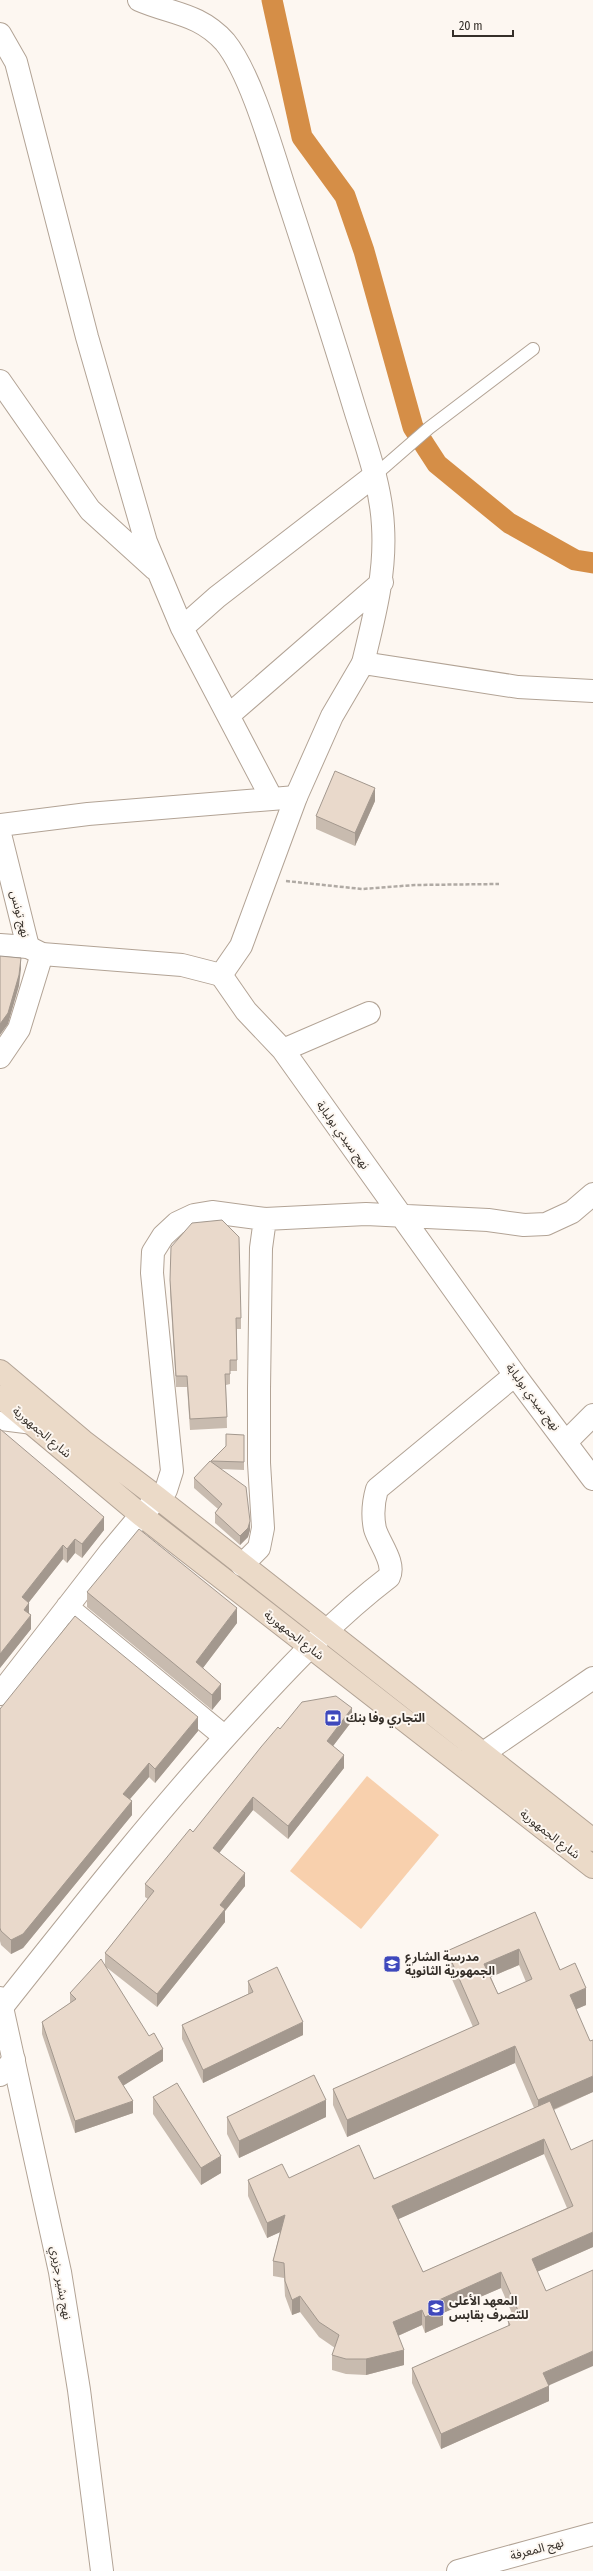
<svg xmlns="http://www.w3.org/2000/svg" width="593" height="2571" viewBox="0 0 593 2571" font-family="'Fira Sans Condensed','Noto Sans Arabic',sans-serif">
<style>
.green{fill:#f8d0ad}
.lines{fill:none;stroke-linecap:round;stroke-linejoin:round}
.canal{stroke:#d58e47;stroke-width:21}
.service-casing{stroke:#b2a395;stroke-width:14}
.pedestrian-casing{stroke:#b2a395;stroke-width:20}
.minor-casing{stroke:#b2a395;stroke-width:24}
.tertiary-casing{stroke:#b2a395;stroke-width:24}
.secondary-casing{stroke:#b2a395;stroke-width:24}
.path{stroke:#b0aaa4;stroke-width:2.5;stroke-dasharray:4 2;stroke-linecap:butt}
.service{stroke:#fff;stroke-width:12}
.pedestrian{stroke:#fff;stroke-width:18}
.minor{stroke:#fff;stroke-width:22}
.tertiary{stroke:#fff;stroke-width:22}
.secondary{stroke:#ebdac8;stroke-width:22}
.wall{fill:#c8bbaf;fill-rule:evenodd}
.shaded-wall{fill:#a3988e}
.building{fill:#e9d9cb;stroke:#a3988e;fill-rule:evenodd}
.labels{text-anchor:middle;stroke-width:4;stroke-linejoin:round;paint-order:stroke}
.street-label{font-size:12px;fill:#352f29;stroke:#fdf7f1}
.poi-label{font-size:12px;font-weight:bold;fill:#352f29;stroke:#fdf7f1;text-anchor:start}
</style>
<rect width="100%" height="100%" fill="#fdf7f1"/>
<path class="green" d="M367,1776L439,1835L361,1929L290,1871Z"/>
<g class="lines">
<path class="canal" d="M272,0L302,137L345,196L364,251L413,427L437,464L509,523L575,560L593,563"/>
<g class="service-casing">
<path id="service" d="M375,475L429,428L533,349"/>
</g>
<g class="pedestrian-casing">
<path id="pedestrian" d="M0,1421L33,1425"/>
</g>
<g class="minor-casing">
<path id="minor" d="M139,0C171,14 199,13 225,42C252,75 274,157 288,199C310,266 332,334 353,403C365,443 381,484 383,526C386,574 374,617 363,663
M0,34L16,62L87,337L146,542L182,628L272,799L296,797
M0,381L90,510L155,569
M182,628L217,597L375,475
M229,715L382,582
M0,825L88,814L272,799
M0,834L28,947
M221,975L246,1011L283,1050L515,1375L593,1479
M283,1050L369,1013
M0,1057L19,1029L42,954
M566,1442L593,1415
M242,1565L259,1548L263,1528L259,1463V1389L261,1248L265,1219
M67,1607L225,1737
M0,1694L110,1552L141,1515L166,1490L172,1471L152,1273L153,1252L163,1236L177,1223L194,1215L212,1212L265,1219L366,1214L488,1220L524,1225L546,1224L572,1212L593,1194
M482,1754L593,1678
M3,2006C83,1905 163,1804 250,1710C294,1662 338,1616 389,1577C396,1563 379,1543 375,1529C372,1515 373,1503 377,1489L515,1375
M0,2075L14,2060
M458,2571L593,2534"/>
</g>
<g class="tertiary-casing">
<path id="tertiary" d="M0,945L28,947L42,954L182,965L221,975L241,946L296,797L332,716L363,663L518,687L593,691
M0,1998L60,2272L79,2390L102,2571"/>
</g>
<g class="secondary-casing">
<path id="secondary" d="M0,1371L83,1441L158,1498L593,1840
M0,1397L141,1515L593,1867"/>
</g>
<path class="path" d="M286,881L362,889L415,885L499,884"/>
<use href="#service" class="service"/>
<use href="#pedestrian" class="pedestrian"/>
<use href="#minor" class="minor"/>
<use href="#tertiary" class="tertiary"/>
<use href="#secondary" class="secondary"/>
</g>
<path class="wall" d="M375,801L355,846L316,829V816Z
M170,1280L241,1318V1329H237V1371H230V1384L226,1385L227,1428L190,1430L187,1387H176L170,1291Z
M0,1429L104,1530L82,1558L75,1553L67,1563L63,1559L29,1602V1614L31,1629L0,1668Z
M244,1435V1470L221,1469L250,1530L248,1537L240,1545L215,1523V1513L218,1509L194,1488V1478L211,1463V1461Z
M87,1592L237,1623L203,1668L221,1699L212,1710L87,1607Z
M0,1709L198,1731L155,1783L149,1777L130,1799L132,1815L23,1948L11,1954L1,1945L0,1941Z
M352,1721L333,1746L344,1768L288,1839L253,1810L219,1853L245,1886L225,1911V1922L157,2007L106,1967L163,2061L123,2085L133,2113L75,2133L42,2034V2022L70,2003V1993L105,1965V1953L148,1899L145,1897V1884L193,1832L280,1729Z
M535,1912L560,1970L586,2005L576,2009L593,2092L554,2110L593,2247L537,2272L549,2386V2401L441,2449L412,2383V2368L508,2326V2321L514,2318L501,2288L443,2313V2325L425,2333L422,2325L398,2336L404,2365L366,2375L346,2374L332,2370V2355L335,2348L319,2337L300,2312L292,2315L285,2296L284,2278L273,2276V2261L280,2232L267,2238L248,2196V2180L289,2178L374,2179L534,2108L515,2063L347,2137L333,2105V2089L473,2027L447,1968V1951ZM519,1965L526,1982L498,1994L491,1977ZM544,2154L567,2208L423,2272L398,2219Z
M248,1981L303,2035L203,2083L182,2039V2025L248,1994Z
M153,2097L221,2173L201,2185L153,2114Z
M227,2117H326L239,2158L227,2134Z"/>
<path class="shaded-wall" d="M375,788V801L355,846V833Z
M21,958V969L19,986L8,1024L0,1035V1024Z
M104,1517V1530L82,1558V1544Z
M250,1521V1530L248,1537L240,1545V1536Z
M75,1539V1553L67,1563V1549Z
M63,1545V1559L22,1611V1597Z
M29,1603V1616L24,1610Z
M237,1608V1623L196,1677V1662Z
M31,1615V1629L0,1668V1654Z
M221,1684V1699L212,1710V1695Z
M352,1708V1721L327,1754V1741Z
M198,1717V1731L155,1783V1769Z
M344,1755V1768L288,1839V1826Z
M149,1763V1777L123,1807V1794Z
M253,1797V1810L213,1861V1848Z
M132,1801V1815L23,1948L11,1954V1940Z
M245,1873V1886L225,1911V1922L157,2007V1994L220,1905Z
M519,1949V1965L484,1980V1964Z
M586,1988V2005L570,2012V1995Z
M303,2022V2035L203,2083V2070Z
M515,2046V2063L347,2137V2120Z
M163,2049V2061L118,2089V2077Z
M593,2076V2092L538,2116V2100Z
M326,2100V2117L239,2158V2141Z
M133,2101V2113L75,2133V2121Z
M544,2139V2154L392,2222V2206Z
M221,2156V2173L201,2185V2168Z
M285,2215V2230L267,2238V2223Z
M593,2232V2247L532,2274V2259Z
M501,2272V2288L443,2313V2325L425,2333V2317L439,2300Z
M300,2296V2312L292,2315V2300Z
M422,2310V2325L393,2338V2322Z
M404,2350V2365L366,2375V2359Z
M593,2351V2366L543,2388V2373Z
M549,2386V2401L441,2449V2434Z"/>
<path class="building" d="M335,771L375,788L355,833L316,816Z
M0,956L21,958L19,975L8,1013L0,1024Z
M222,1220L239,1237L241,1318H236L237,1360H230V1374H225L227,1417L190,1419L187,1376H176L170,1280L171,1247L192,1223Z
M0,1429L104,1517L82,1544L75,1539L67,1549L63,1545L22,1597L29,1603L24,1610L31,1615L0,1654Z
M226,1434L244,1435V1462L211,1461L226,1446Z
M210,1461L246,1487L250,1521L248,1528L240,1536L215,1513L222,1504L194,1478Z
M139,1529L237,1608L196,1662L221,1684L212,1695L87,1592Z
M75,1616L198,1717L155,1769L149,1763L123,1794L132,1801L23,1934L11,1940L1,1931L0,1928V1709Z
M336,1696L352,1708L327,1741L344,1755L288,1826L253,1797L213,1848L245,1873L220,1905L225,1909L157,1994L105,1953L154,1891L145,1884L190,1829L193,1832L261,1747L278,1727L280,1729L302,1702Z
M535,1912L560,1970L575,1963L586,1988L570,1995L590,2041L593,2040V2076L538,2100L515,2046L347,2120L333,2089L479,2024L447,1951ZM519,1949L532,1979L498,1994L484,1964Z
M101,1959L149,2036L154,2033L163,2049L118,2077L133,2101L75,2121L42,2022L76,1999L70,1993Z
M277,1967L303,2022L203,2070L182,2025L253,1992L248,1981Z
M314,2075L326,2100L239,2141L227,2117Z
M177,2083L221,2156L201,2168L153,2097Z
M550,2101L571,2150L593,2140V2232L532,2259L546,2291L593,2270V2351L543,2373L549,2386L441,2434L412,2368L510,2325L508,2321L520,2315L501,2272L439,2300L443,2309L425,2317L422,2310L393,2322L404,2350L366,2359H346L332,2355L339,2335L319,2322L300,2296L292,2300L285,2281L284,2263L273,2261L285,2215L267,2223L248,2180L282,2164L289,2178L359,2145L374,2179ZM544,2139L573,2206L423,2272L392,2206Z"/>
<defs>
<g id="bank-square" transform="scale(0.9)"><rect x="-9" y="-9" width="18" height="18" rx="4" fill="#3e48bc" stroke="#fdf7f1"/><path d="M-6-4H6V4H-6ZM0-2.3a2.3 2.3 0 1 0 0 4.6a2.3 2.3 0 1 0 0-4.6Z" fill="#fff"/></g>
<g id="school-square" transform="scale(0.9)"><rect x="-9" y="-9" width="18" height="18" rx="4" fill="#3e48bc" stroke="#fdf7f1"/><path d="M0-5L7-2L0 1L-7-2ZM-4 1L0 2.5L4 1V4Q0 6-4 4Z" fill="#fff"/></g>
<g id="university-square" transform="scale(0.9)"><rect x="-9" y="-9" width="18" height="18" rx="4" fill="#3e48bc" stroke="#fdf7f1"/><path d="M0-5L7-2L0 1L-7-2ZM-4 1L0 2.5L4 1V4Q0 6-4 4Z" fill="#fff"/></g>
</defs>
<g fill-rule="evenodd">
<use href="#bank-square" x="333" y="1718"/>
<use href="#school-square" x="392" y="1964"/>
<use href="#university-square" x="436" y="2308"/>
</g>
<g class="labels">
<g class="street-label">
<text transform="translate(20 914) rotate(76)" y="4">نهج تونس</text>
<text transform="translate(343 1135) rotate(54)" y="4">نهج سيدي بولبابة</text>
<text transform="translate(533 1397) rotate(53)" y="4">نهج سيدي بولبابة</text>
<text transform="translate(42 1432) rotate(40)" y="4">شارع الجمهورية</text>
<text transform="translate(294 1635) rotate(38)" y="4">شارع الجمهورية</text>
<text transform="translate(550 1834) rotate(38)" y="4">شارع الجمهورية</text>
<text transform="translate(61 2283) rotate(80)" y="4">نهج بشير جزيري</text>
<text transform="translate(537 2549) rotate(-15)" y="4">نهج المعرفة</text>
</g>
<g class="poi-label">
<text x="346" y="1722">التجاري وفا بنك</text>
<text x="405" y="1961">مدرسة الشارع<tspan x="405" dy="14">الجمهورية الثانوية</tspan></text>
<text x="449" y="2305">المعهد الأعلى<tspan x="449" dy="14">للتصرف بقابس</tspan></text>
</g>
</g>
<path d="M453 30v6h60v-6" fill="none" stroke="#352f29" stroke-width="2"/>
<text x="459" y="30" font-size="12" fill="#352f29" stroke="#fdf7f1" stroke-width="3" paint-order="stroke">20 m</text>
</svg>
